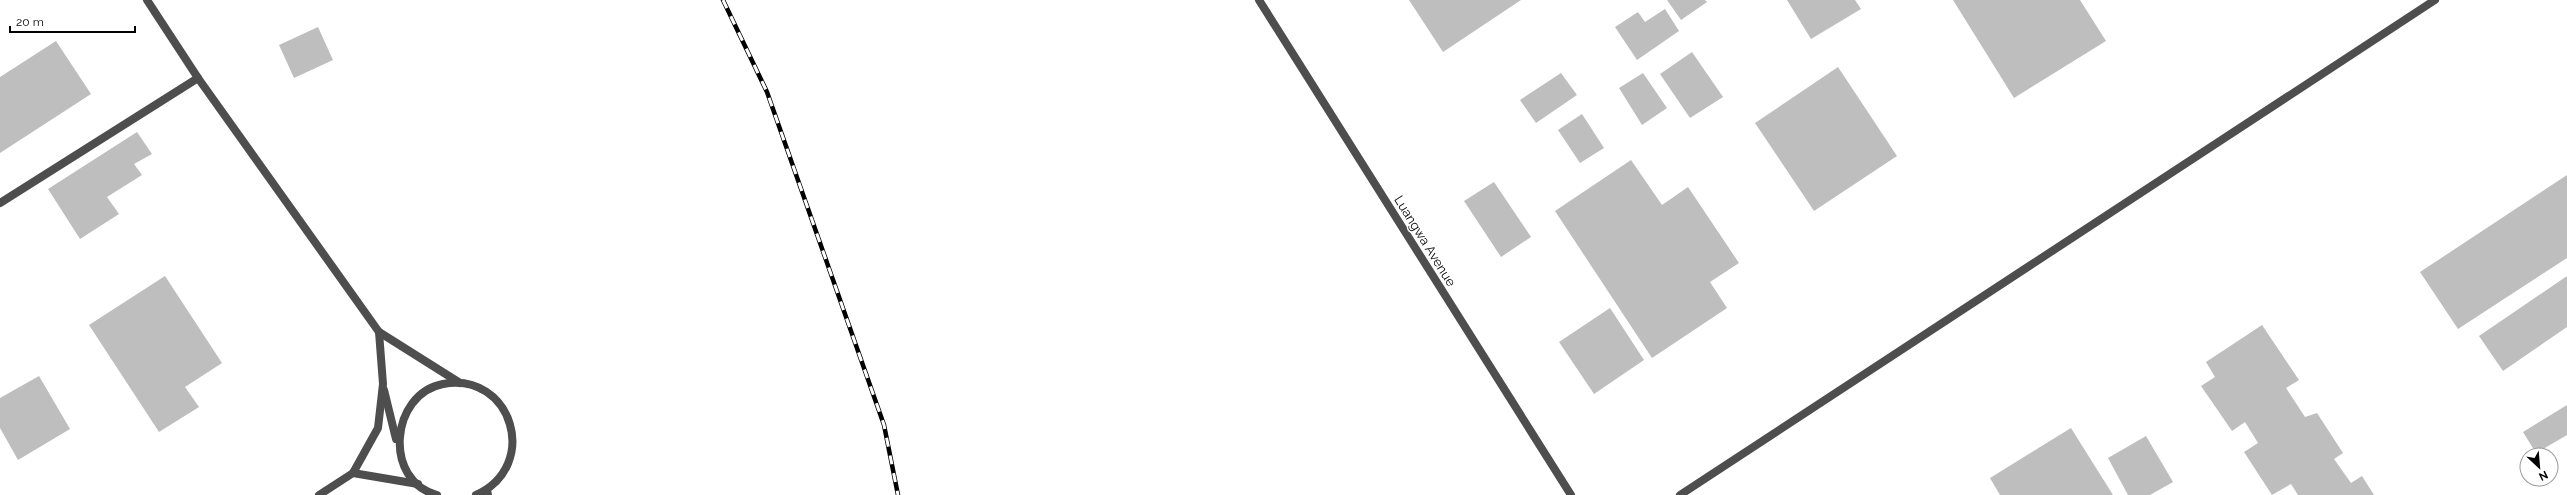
<svg xmlns="http://www.w3.org/2000/svg" width="2567" height="495" viewBox="0 0 2567 495" font-family="Raleway,sans-serif">
<style>
.building{fill:#bebebe}
.lines{fill:none;stroke-linecap:round;stroke-linejoin:round}
.service{stroke:#4e4e4e;stroke-width:8}
.minor{stroke:#4e4e4e;stroke-width:8}
.rail-casing{stroke:#000;stroke-width:4.5}
.rail{stroke:#fff;stroke-width:3;stroke-dasharray:9;stroke-linecap:butt}
.labels{text-anchor:middle;dominant-baseline:central;stroke-width:3;stroke-linejoin:round;paint-order:stroke}
.street-label{font-size:13px;fill:#000;stroke:#fff}
</style>
<rect width="100%" height="100%" fill="#fff"/>
<g class="building">
<polygon points="1409,0 1521,0 1443,52"/>
<polygon points="1667,0 1705,0 1707,2 1681,20"/>
<polygon points="1787,0 1855,0 1861,9 1811,39"/>
<polygon points="1953,0 2080,0 2106,41 2014,98"/>
<polygon points="1665,9 1679,31 1637,60 1615,27 1638,12 1645,22"/>
<polygon points="318,27 333,60 294,78 279,45"/>
<polygon points="56,41 91,94 0,153 0,77"/>
<polygon points="1692,52 1723,97 1690,118 1660,74"/>
<polygon points="1838,67 1897,156 1814,211 1755,123"/>
<polygon points="1561,73 1577,95 1536,123 1520,100"/>
<polygon points="1643,73 1667,108 1642,125 1619,88"/>
<polygon points="1582,114 1604,148 1580,163 1558,130"/>
<polygon points="137,132 152,154 134,164 142,175 107,197 119,214 80,239 48,189"/>
<polygon points="1631,160 1662,205 1688,187 1739,263 1710,282 1727,308 1652,358 1555,211"/>
<polygon points="2567,175 2567,258 2458,329 2420,272"/>
<polygon points="1494,182 1531,237 1501,257 1464,201"/>
<polygon points="165,276 222,363 185,387 199,407 159,432 89,325"/>
<polygon points="2567,276 2567,327 2503,371 2479,336"/>
<polygon points="1610,308 1644,360 1594,394 1559,342"/>
<polygon points="2262,325 2299,380 2286,388 2305,417 2317,413 2343,453 2334,459 2351,483 2362,476 2374,495 2298,495 2291,484 2272,495 2244,452 2258,443 2245,422 2232,431 2201,386 2215,377 2206,362"/>
<polygon points="39,376 70,429 18,460 0,428 0,398"/>
<polygon points="2567,405 2567,435 2536,453 2523,432"/>
<polygon points="2071,428 2113,495 2000,495 1990,478"/>
<polygon points="2146,436 2173,482 2150,495 2128,495 2108,458"/>
</g>
<g class="lines">
<polyline class="service" points="487,490 488,495"/>
<g class="minor">
<polyline points="147,0 198,78 379,332 460,383"/>
<polyline points="1259,0 1571,495"/>
<polyline points="0,203 198,78"/>
<polyline points="384,390 396,439"/>
<polyline points="353,473 418,484"/>
<polyline points="319,495 353,473 378,428 383,384 379,332"/>
<path d="M437,495c-54,-14 -47,-101 6,-111 69,-13 98,82 33,111"/>
<polyline points="1680,495 2435,0"/>
</g>
<g class="rail-casing">
<polyline id="rail" points="723,0 767,92 884,425 898,495"/>
</g>
<use href="#rail" class="rail"/>
</g>
<g class="labels">
<g class="street-label">
<text transform="translate(1425 241) rotate(58)">Luangwa Avenue</text>
</g>
</g>
<g transform="translate(2539 467) rotate(154)"><circle r="19" fill="#ffffff" stroke="#999999"/>
<path d="M0-3L7 15L0 10L-7 15Z" fill="#000000"/>
<text y="-6" font-size="11" font-weight="bold" text-anchor="middle" fill="#000000">N</text>
</g>
<path d="M10 26v6h125v-6" fill="none" stroke="#000000" stroke-width="2"/>
<text x="16" y="26" font-size="12" fill="#000000" stroke="#ffffff" stroke-width="3" paint-order="stroke">20 m</text>
</svg>
